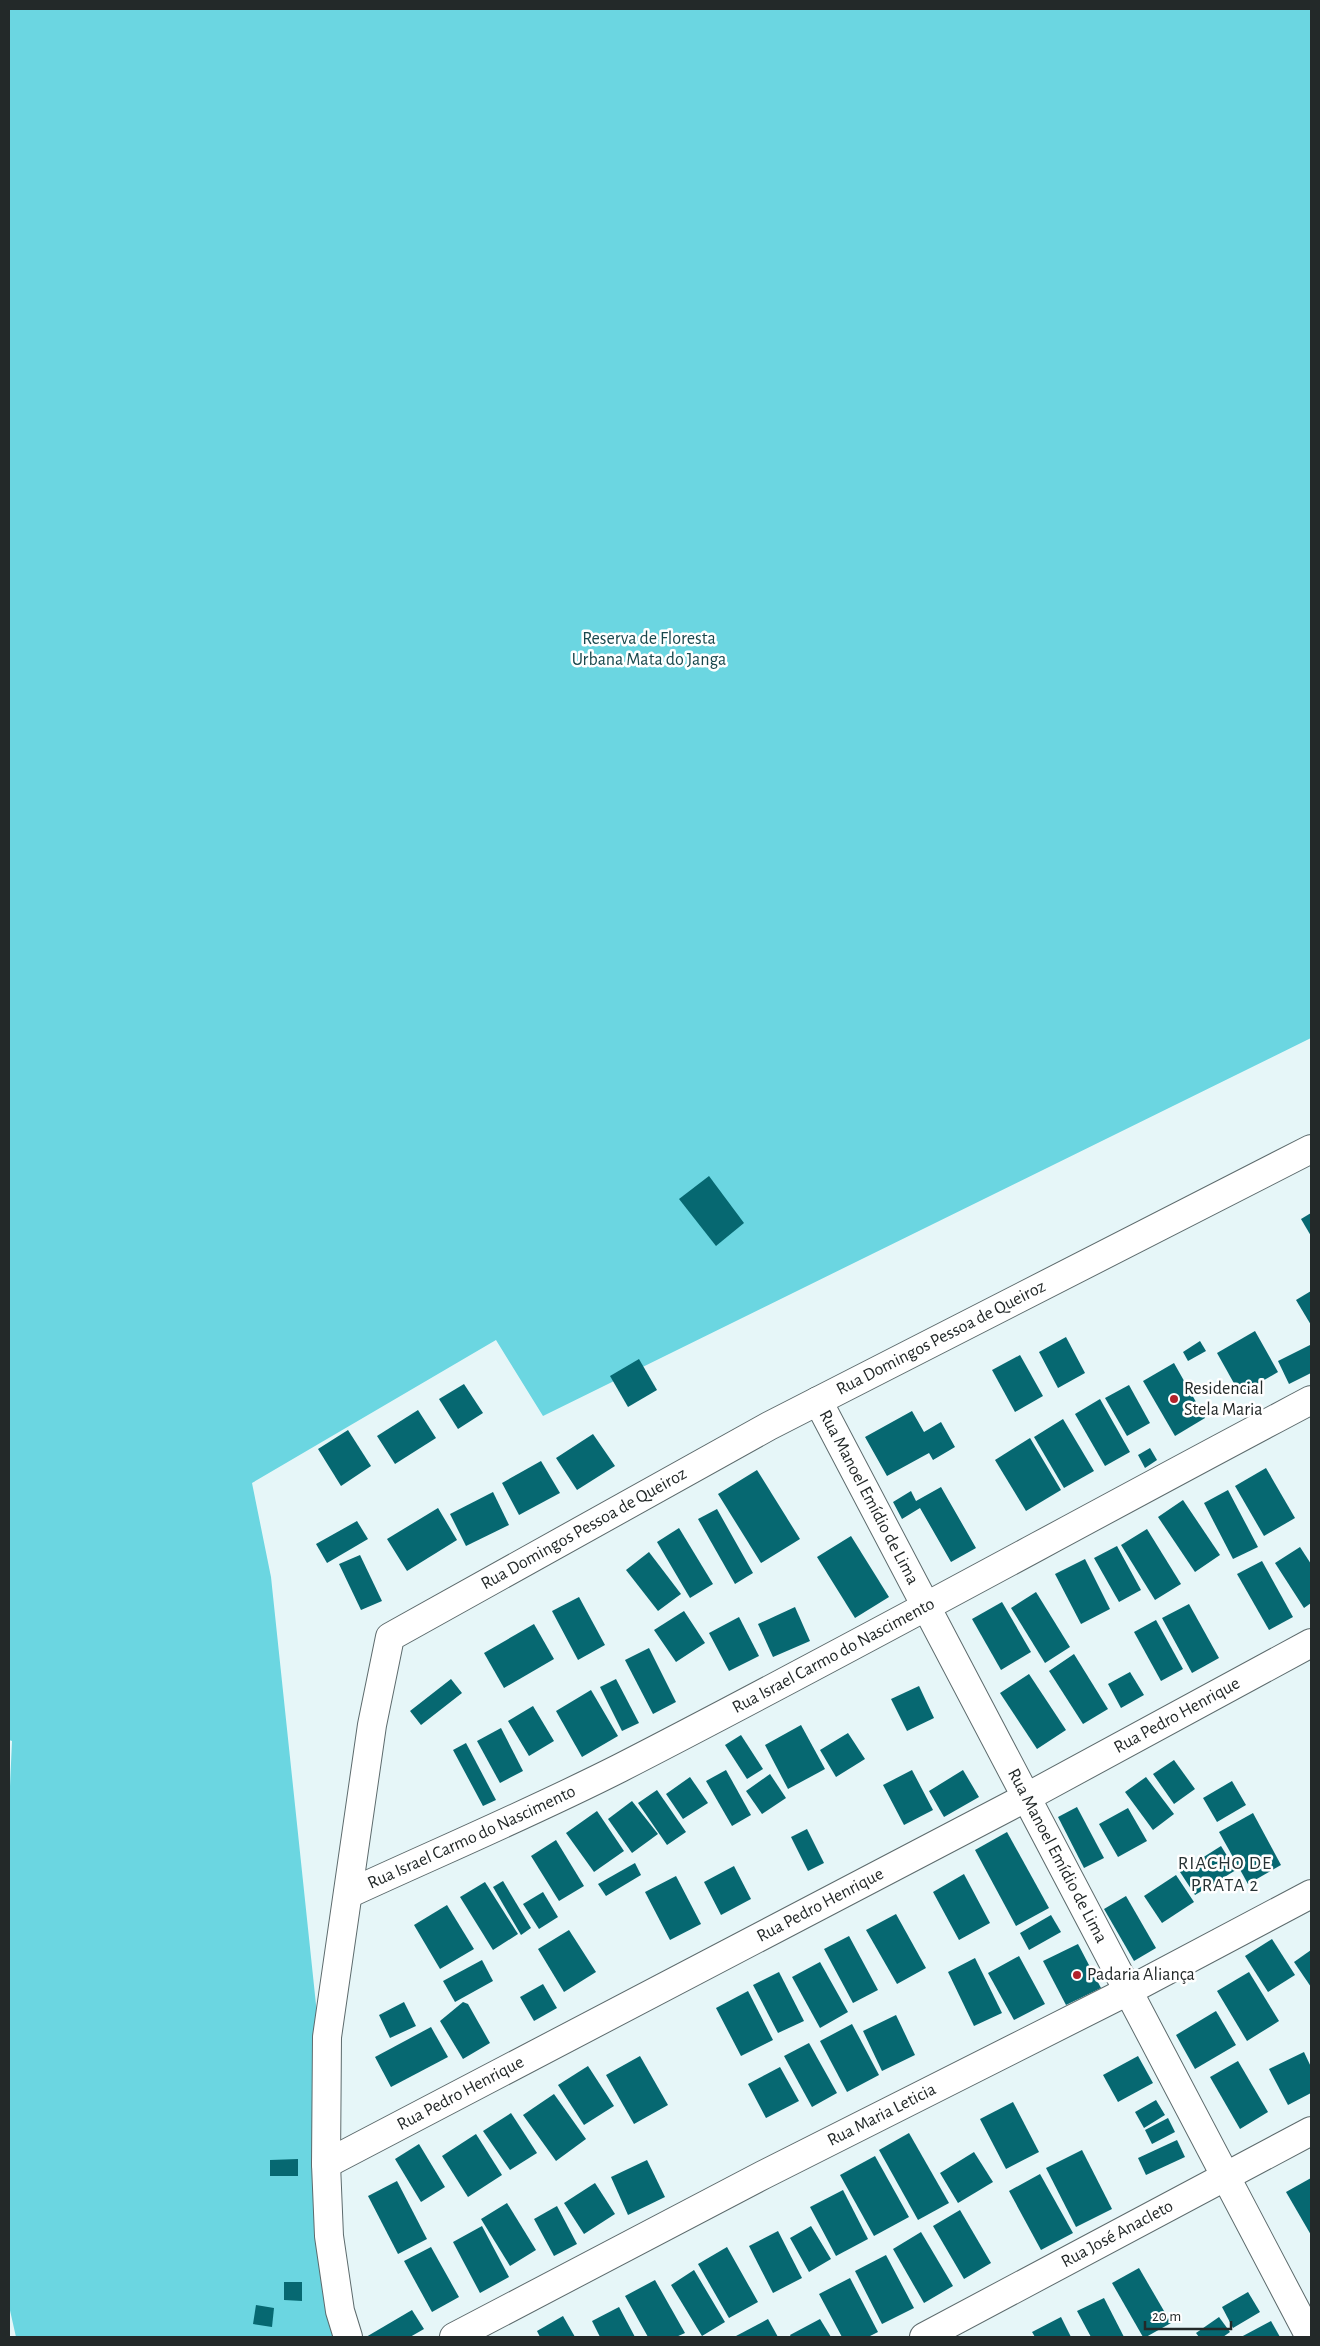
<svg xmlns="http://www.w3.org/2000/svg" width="1320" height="2346" viewBox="0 0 1320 2346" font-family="'Alegreya Sans',sans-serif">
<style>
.forest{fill:#6bd6e1}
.building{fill:#066871}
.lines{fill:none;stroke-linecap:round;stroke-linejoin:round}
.minor-casing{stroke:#5d6b6d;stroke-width:30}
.minor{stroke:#fff;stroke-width:28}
.poi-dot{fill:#b3222a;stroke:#fff;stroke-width:2}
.labels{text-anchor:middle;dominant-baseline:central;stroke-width:5;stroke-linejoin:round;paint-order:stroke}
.park-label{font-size:18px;fill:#18484d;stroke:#fff}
.street-label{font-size:18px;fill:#232929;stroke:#fff}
.poi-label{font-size:18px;fill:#232929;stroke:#fff;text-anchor:start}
.neighbourhood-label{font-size:19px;letter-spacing:1px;fill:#273335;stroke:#fff}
</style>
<rect width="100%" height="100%" fill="#e6f6f8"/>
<polygon class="forest" points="9,9 1311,9 1311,1038 543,1416 496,1340 252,1483 271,1577 351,2337 16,2337 9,2306 9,1809 12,1741 9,1740"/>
<g class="building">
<polygon points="709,1176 744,1223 716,1246 679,1199"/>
<polygon points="1311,1213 1311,1236 1301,1219"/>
<polygon points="1311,1291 1311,1325 1296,1300"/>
<polygon points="1255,1331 1278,1372 1240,1394 1217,1353"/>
<polygon points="1066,1337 1085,1373 1058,1388 1039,1352"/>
<polygon points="1200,1341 1206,1351 1188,1361 1183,1352"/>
<polygon points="1310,1345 1311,1373 1289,1384 1278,1361"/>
<polygon points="1020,1355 1043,1396 1015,1412 992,1370"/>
<polygon points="639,1359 657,1390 628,1407 610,1376"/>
<polygon points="1174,1363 1205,1418 1175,1436 1143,1381"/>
<polygon points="464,1384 483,1413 458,1429 439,1399"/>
<polygon points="1129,1385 1150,1423 1127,1436 1105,1398"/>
<polygon points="1100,1399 1130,1452 1105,1466 1075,1414"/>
<polygon points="418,1410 436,1438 395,1464 377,1436"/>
<polygon points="912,1411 924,1432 941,1422 955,1447 933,1460 929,1453 887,1476 865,1437"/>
<polygon points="1063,1419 1094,1471 1064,1488 1034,1437"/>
<polygon points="348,1430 371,1466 341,1486 318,1449"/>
<polygon points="593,1434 615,1466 577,1490 556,1458"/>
<polygon points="1030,1438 1061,1490 1026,1511 995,1460"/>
<polygon points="1150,1448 1157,1460 1145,1468 1138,1455"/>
<polygon points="541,1461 560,1493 519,1515 502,1483"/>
<polygon points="1266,1468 1295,1518 1264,1536 1235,1486"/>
<polygon points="757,1470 800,1539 761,1563 718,1494"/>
<polygon points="941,1487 976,1548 951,1562 920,1508 902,1519 893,1502 911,1491 916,1501"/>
<polygon points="1228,1490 1258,1547 1233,1559 1204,1503"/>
<polygon points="493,1492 509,1525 466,1546 450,1514"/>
<polygon points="1183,1500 1220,1555 1195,1572 1158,1517"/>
<polygon points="438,1508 457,1540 407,1571 387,1539"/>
<polygon points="717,1509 753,1573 735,1584 698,1519"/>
<polygon points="357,1521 368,1539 327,1563 316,1544"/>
<polygon points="679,1528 713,1584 690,1598 657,1542"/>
<polygon points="1147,1529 1181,1584 1155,1600 1121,1545"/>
<polygon points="851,1536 889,1597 855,1618 817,1557"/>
<polygon points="1117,1546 1141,1590 1119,1602 1094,1558"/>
<polygon points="1300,1547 1311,1564 1311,1603 1304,1608 1275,1563"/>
<polygon points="649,1552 681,1594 658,1611 626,1570"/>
<polygon points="360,1555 382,1601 361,1610 339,1564"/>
<polygon points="1085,1559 1110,1609 1081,1624 1055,1574"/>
<polygon points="1262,1561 1293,1617 1269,1630 1237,1574"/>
<polygon points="1036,1592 1070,1647 1045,1663 1011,1608"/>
<polygon points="579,1597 605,1645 578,1660 552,1611"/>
<polygon points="1002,1602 1031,1652 1001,1670 972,1619"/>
<polygon points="1189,1604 1219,1658 1192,1673 1162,1618"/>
<polygon points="795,1607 810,1641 773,1657 758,1624"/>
<polygon points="684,1611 705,1643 676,1662 654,1630"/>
<polygon points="739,1617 759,1656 729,1671 709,1633"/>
<polygon points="1156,1620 1183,1669 1161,1681 1134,1632"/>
<polygon points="534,1624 554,1659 504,1688 484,1653"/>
<polygon points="649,1648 676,1702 653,1714 625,1660"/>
<polygon points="1074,1654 1108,1709 1083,1724 1049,1671"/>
<polygon points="1130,1672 1144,1695 1121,1708 1108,1684"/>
<polygon points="1029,1674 1066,1730 1037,1749 1000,1693"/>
<polygon points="451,1679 462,1693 421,1725 410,1711"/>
<polygon points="616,1679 639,1723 622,1731 600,1687"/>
<polygon points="919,1686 934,1718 907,1731 891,1699"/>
<polygon points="591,1690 618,1736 582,1757 556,1711"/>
<polygon points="533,1706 554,1741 529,1756 508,1721"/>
<polygon points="801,1725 825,1769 788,1789 765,1745"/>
<polygon points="501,1728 523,1771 500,1783 477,1741"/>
<polygon points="848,1733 865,1759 836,1777 820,1750"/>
<polygon points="741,1735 763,1769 747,1779 725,1745"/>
<polygon points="466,1743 496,1800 483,1806 453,1750"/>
<polygon points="1174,1760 1195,1789 1174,1804 1153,1774"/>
<polygon points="726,1770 751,1815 732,1826 706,1781"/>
<polygon points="912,1770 933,1810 904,1825 883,1785"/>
<polygon points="963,1770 979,1797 944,1817 929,1791"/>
<polygon points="770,1774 786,1798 762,1814 746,1791"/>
<polygon points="690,1777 708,1803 683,1819 666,1794"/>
<polygon points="1146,1777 1174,1814 1153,1830 1125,1792"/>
<polygon points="1232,1781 1246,1805 1217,1822 1203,1798"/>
<polygon points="657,1790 686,1832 667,1845 638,1803"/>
<polygon points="632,1801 658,1834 632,1853 608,1819"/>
<polygon points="1077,1807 1104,1858 1084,1868 1058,1817"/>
<polygon points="1128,1808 1147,1841 1118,1857 1099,1824"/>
<polygon points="597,1811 624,1851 594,1872 566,1833"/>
<polygon points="1253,1813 1281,1865 1248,1884 1219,1832"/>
<polygon points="807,1829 824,1863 808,1871 791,1837"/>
<polygon points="1007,1832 1049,1908 1016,1926 975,1850"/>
<polygon points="556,1840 584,1886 559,1901 531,1856"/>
<polygon points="1221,1846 1236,1870 1195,1895 1180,1872"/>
<polygon points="635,1863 641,1875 606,1896 598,1884"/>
<polygon points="734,1866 751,1899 721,1915 704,1882"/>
<polygon points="964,1874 990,1923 959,1940 933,1892"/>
<polygon points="1176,1875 1194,1902 1162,1923 1144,1896"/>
<polygon points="676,1876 701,1924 670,1940 645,1892"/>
<polygon points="503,1881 531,1928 521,1935 493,1887"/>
<polygon points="485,1882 518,1934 493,1950 460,1897"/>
<polygon points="543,1892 558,1917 539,1929 523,1904"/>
<polygon points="1126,1896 1156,1948 1134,1961 1104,1909"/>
<polygon points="447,1905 474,1949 440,1969 414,1925"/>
<polygon points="896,1914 926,1968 897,1984 866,1930"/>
<polygon points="1051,1915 1061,1932 1029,1950 1020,1933"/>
<polygon points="569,1930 596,1972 564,1992 538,1949"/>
<polygon points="849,1936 878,1990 853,2003 824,1949"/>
<polygon points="1272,1939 1295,1975 1268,1992 1245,1956"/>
<polygon points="1078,1944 1101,1988 1066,2005 1043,1961"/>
<polygon points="1311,1950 1311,1987 1294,1962"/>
<polygon points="1019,1956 1045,2004 1014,2020 988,1973"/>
<polygon points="975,1958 1002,2013 974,2026 948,1972"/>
<polygon points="482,1960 493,1981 455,2002 443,1981"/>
<polygon points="820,1962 848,2012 820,2028 792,1977"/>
<polygon points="779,1972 804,2021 778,2033 753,1985"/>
<polygon points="1249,1972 1279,2021 1247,2041 1217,1991"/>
<polygon points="543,1984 557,2008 534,2021 520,1997"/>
<polygon points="748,1991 773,2040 741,2056 716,2008"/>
<polygon points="404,2002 416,2026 390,2038 379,2015"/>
<polygon points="463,2002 468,2004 490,2043 463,2059 440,2021"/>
<polygon points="1216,2011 1236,2045 1195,2069 1176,2035"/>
<polygon points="896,2015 915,2055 882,2071 863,2031"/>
<polygon points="852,2024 879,2075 847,2092 820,2041"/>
<polygon points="431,2027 448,2057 391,2087 375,2057"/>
<polygon points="809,2043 837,2093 812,2107 784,2056"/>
<polygon points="1304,2052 1311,2067 1311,2093 1288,2105 1269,2069"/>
<polygon points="640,2056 668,2105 634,2124 606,2075"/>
<polygon points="1138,2056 1153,2083 1118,2102 1103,2075"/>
<polygon points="1238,2061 1268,2112 1240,2129 1210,2077"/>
<polygon points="588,2066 614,2106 584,2125 558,2085"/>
<polygon points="780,2067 799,2101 766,2118 748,2084"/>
<polygon points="554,2094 586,2139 556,2161 523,2115"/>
<polygon points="1156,2100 1165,2115 1144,2128 1135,2112"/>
<polygon points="1013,2102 1039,2152 1006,2169 980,2119"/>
<polygon points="511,2113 537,2153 510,2170 483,2131"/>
<polygon points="1168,2118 1175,2132 1152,2144 1145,2130"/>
<polygon points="909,2133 949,2203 918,2220 879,2150"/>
<polygon points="476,2134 502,2175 468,2197 442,2156"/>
<polygon points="1177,2140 1185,2157 1146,2175 1138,2158"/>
<polygon points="419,2144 445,2187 421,2202 395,2159"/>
<polygon points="1082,2150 1112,2209 1076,2227 1046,2168"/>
<polygon points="974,2152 993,2182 958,2203 940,2173"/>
<polygon points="875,2156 909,2217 874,2236 840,2175"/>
<polygon points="298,2159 298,2176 270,2176 270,2160"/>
<polygon points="647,2160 665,2197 628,2215 611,2177"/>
<polygon points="1040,2174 1073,2233 1041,2250 1009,2191"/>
<polygon points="1311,2178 1311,2235 1286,2192"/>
<polygon points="397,2181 427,2239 398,2254 368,2196"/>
<polygon points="595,2183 615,2214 584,2234 564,2203"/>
<polygon points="843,2190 868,2239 836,2256 810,2207"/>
<polygon points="507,2203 536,2250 510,2266 481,2219"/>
<polygon points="557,2206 577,2244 554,2256 534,2219"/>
<polygon points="960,2210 991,2263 964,2279 933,2226"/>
<polygon points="482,2226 509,2277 480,2293 453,2242"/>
<polygon points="811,2226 831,2259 809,2272 790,2238"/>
<polygon points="778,2231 802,2278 773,2293 749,2246"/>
<polygon points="921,2232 953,2286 924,2303 893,2249"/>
<polygon points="431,2247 459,2297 432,2312 404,2261"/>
<polygon points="727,2247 758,2302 729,2318 698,2264"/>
<polygon points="886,2255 914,2308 882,2324 855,2271"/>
<polygon points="1139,2268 1171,2323 1146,2337 1143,2337 1112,2283"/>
<polygon points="694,2270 725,2322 702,2336 671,2285"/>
<polygon points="850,2278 878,2332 868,2337 842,2337 819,2294"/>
<polygon points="655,2280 685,2333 676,2337 648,2337 625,2296"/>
<polygon points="284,2282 302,2282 302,2301 284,2300"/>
<polygon points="1248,2292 1260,2312 1233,2328 1222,2307"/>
<polygon points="1104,2298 1124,2337 1091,2337 1077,2311"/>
<polygon points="256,2305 274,2308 272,2327 253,2324"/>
<polygon points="619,2307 635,2337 600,2337 592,2321"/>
<polygon points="412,2310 424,2329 410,2337 366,2337"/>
<polygon points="563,2316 575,2337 540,2337 537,2331"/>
<polygon points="1061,2317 1071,2337 1035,2337 1032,2332"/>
<polygon points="1219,2317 1230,2332 1223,2337 1199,2337 1196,2333"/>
<polygon points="768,2319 778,2337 736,2337 736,2336"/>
<polygon points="820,2319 831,2337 791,2337 790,2335"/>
<polygon points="1271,2321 1280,2337 1241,2337"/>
</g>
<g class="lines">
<g class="minor-casing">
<g id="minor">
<path id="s1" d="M818,1401l492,936"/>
<path id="s2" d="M348,1894c91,-42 183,-81 272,-126 232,-119 460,-246 691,-368"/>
<path id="s3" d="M326,2164l701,-367 284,-154"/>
<path id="s4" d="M348,2337l-8,-26 -11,-75 -3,-72 1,-127 45,-312 18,-88 379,-211 542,-277"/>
<path id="s5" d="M454,2337l309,-162 365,-184 183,-97"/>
<path id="s6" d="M924,2337l387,-206"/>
</g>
</g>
<use href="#minor" class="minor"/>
</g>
<g class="poi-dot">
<circle cx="1174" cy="1399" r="5"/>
<circle cx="1077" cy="1975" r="5"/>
</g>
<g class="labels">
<g class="park-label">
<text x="649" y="639">Reserva de Floresta<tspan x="649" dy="21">Urbana Mata do Janga</tspan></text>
</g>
<g class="street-label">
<text stroke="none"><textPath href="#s4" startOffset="1334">Rua Domingos Pessoa de Queiroz</textPath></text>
<text stroke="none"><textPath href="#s1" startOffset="109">Rua Manoel Emídio de Lima</textPath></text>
<text stroke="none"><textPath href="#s4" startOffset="929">Rua Domingos Pessoa de Queiroz</textPath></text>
<text stroke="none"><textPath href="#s2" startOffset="541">Rua Israel Carmo do Nascimento</textPath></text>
<text stroke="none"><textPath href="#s3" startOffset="962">Rua Pedro Henrique</textPath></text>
<text stroke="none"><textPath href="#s2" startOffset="136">Rua Israel Carmo do Nascimento</textPath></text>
<text stroke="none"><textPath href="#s1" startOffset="514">Rua Manoel Emídio de Lima</textPath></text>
<text stroke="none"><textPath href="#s3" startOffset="558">Rua Pedro Henrique</textPath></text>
<text stroke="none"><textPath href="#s3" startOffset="152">Rua Pedro Henrique</textPath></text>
<text stroke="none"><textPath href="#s5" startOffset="482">Rua Maria Leticia</textPath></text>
<text stroke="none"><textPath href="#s6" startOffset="219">Rua José Anacleto</textPath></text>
</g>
<g class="poi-label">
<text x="1184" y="1389">Residencial<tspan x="1184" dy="21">Stela Maria</tspan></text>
<text x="1087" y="1975">Padaria Aliança</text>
</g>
<g class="neighbourhood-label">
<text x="1225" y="1863">RIACHO DE<tspan x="1225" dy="22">PRATA 2</tspan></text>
</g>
</g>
<rect width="1320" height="2346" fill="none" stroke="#232929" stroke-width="20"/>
<path d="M1145 2321v8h86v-8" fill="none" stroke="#232929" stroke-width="2.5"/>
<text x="1152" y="2321" font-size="15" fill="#232929" stroke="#ffffff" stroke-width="4" paint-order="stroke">20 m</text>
</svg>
